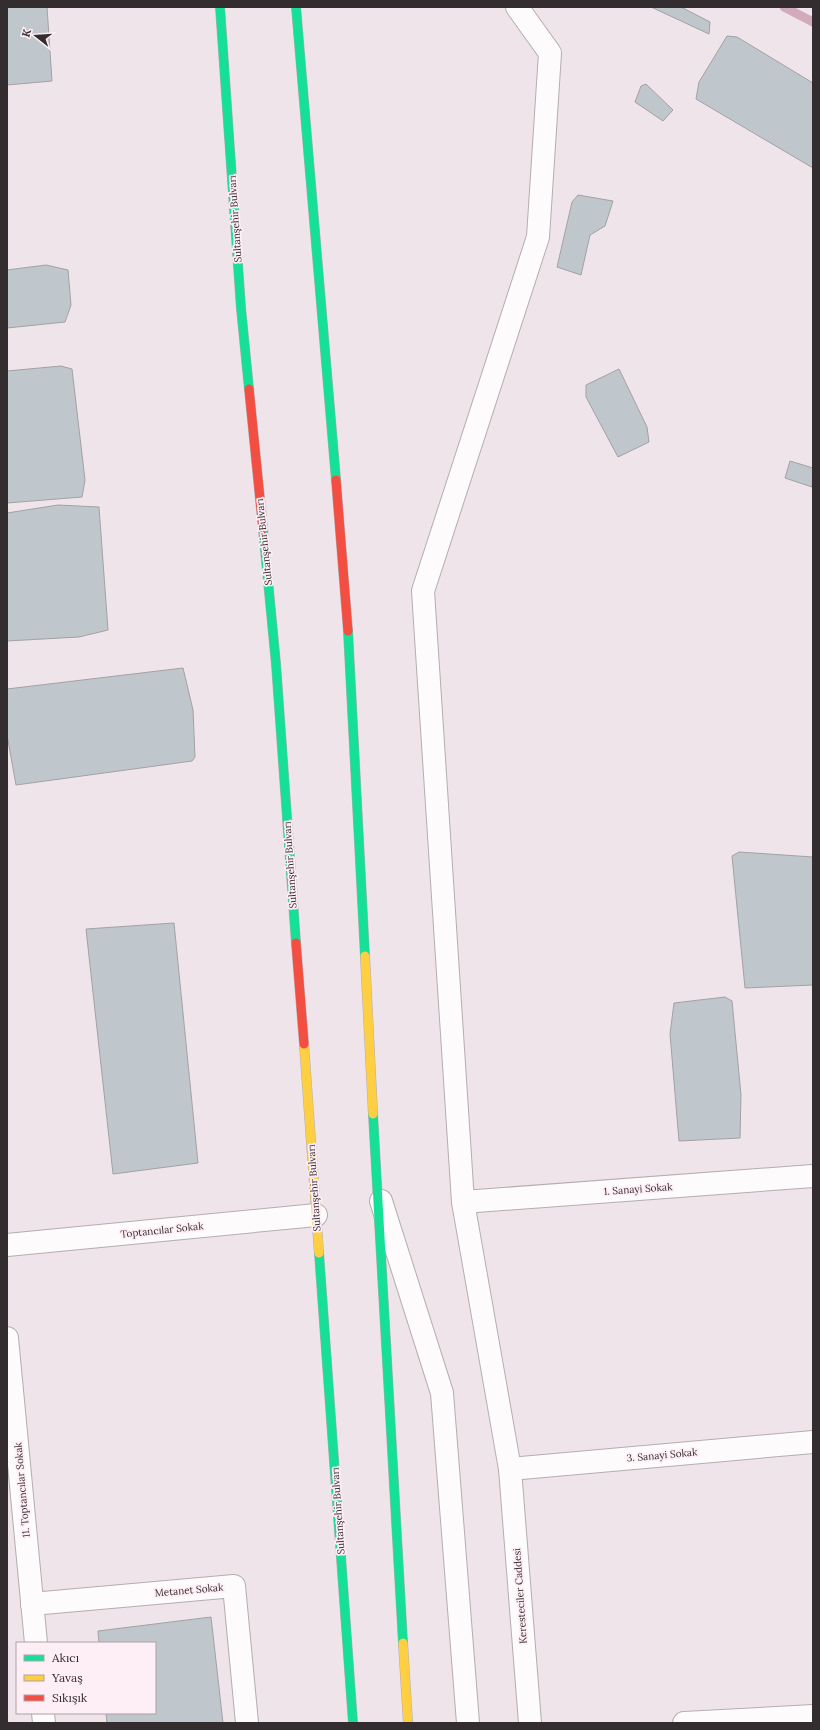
<svg xmlns="http://www.w3.org/2000/svg" width="820" height="1730" viewBox="0 0 820 1730" font-family="Lora,serif">
<style>
.lines{fill:none;stroke-linecap:round;stroke-linejoin:round}
.stream{stroke:#d2aabc;stroke-width:9}
.building{fill:#bfc7cc;stroke:#a3a1a4}
.street-casing{stroke:#b5adb0;stroke-width:24}
.fast-casing{stroke:#b5adb0;stroke-width:10}
.slow-casing{stroke:#b5adb0;stroke-width:10}
.jam-casing{stroke:#b5adb0;stroke-width:10}
.street{stroke:#fdfbfc;stroke-width:22}
.fast{stroke:#16e098;stroke-width:9}
.slow{stroke:#ffcf43;stroke-width:9}
.jam{stroke:#f24e42;stroke-width:9}
.labels{text-anchor:middle;dominant-baseline:central;stroke-width:3.5;stroke-linejoin:round;paint-order:stroke}
.street-label{font-size:10px;fill:#342d30;stroke:#feeef5}
</style>
<rect width="100%" height="100%" fill="#efe4e9"/>
<g class="lines">
<polyline class="stream" points="784,7 813,22"/>
</g>
<g class="building">
<polygon points="7,7 47,7 52,81 7,85"/>
<polygon points="651,7 681,7 710,22 709,34"/>
<polygon points="727,36 737,37 813,83 813,168 696,99 699,82"/>
<polygon points="646,84 673,110 663,121 635,102 641,86"/>
<polygon points="578,195 613,201 605,226 590,235 581,275 557,267 572,202"/>
<polygon points="46,265 68,270 71,305 65,322 7,328 7,270"/>
<polygon points="61,366 72,369 85,480 82,497 7,503 7,371"/>
<polygon points="619,369 647,427 649,442 618,457 586,397 586,385"/>
<polygon points="790,461 813,468 812,487 785,478"/>
<polygon points="58,505 99,507 108,630 79,637 7,641 7,513"/>
<polygon points="183,668 193,710 195,757 192,761 16,785 7,735 7,689"/>
<polygon points="739,852 813,857 813,985 745,988 732,856"/>
<polygon points="174,923 198,1163 113,1174 86,929"/>
<polygon points="725,997 732,1001 741,1095 740,1138 679,1141 670,1034 674,1003"/>
<polygon points="211,1617 223,1723 107,1723 106,1713 155,1713 155,1643 99,1643 98,1631"/>
</g>
<g class="lines">
<g class="street-casing">
<g id="street">
<polyline points="517,7 550,53 538,237 423,591 463,1202 510,1469 530,1723"/>
<polyline points="381,1201 442,1393 468,1723"/>
<polyline points="463,1202 813,1176"/>
<polyline points="7,1245 316,1215"/>
<polyline points="7,1338 36,1643"/>
<polyline points="510,1469 813,1442"/>
<polyline points="32,1604 234,1586 247,1723"/>
<polyline points="43,1713 44,1723"/>
<polyline points="684,1723 813,1716"/>
</g>
</g>
<g class="fast-casing">
<g id="fast">
<polyline points="220,7 241,308 249,389"/>
<polyline points="296,7 336,480"/>
<polyline points="263,529 276,664 296,943"/>
<polyline points="348,631 365,956"/>
<polyline points="373,1114 403,1643"/>
<polyline points="319,1253 353,1723"/>
</g>
</g>
<g class="slow-casing">
<g id="slow">
<polyline points="365,956 373,1114"/>
<polyline points="304,1044 319,1253"/>
<polyline points="403,1643 408,1723"/>
</g>
</g>
<g class="jam-casing">
<g id="jam">
<polyline points="249,389 263,529"/>
<polyline points="336,480 348,631"/>
<polyline points="296,943 304,1044"/>
</g>
</g>
<use href="#street" class="street"/>
<use href="#fast" class="fast"/>
<use href="#slow" class="slow"/>
<use href="#jam" class="jam"/>
</g>
<g class="labels">
<g class="street-label">
<text transform="translate(235 219) rotate(-94)">Sultanşehir Bulvarı</text>
<text transform="translate(264 542) rotate(-96)">Sultanşehir Bulvarı</text>
<text transform="translate(290 865) rotate(-94)">Sultanşehir Bulvarı</text>
<text transform="translate(314 1188) rotate(-94)">Sultanşehir Bulvarı</text>
<text transform="translate(638 1189) rotate(-4)">1. Sanayi Sokak</text>
<text transform="translate(162 1230) rotate(-6)">Toptancılar Sokak</text>
<text transform="translate(662 1455) rotate(-5)">3. Sanayi Sokak</text>
<text transform="translate(22 1490) rotate(-95)">11. Toptancılar Sokak</text>
<text transform="translate(338 1511) rotate(-94)">Sultanşehir Bulvarı</text>
<text transform="translate(189 1590) rotate(-5)">Metanet Sokak</text>
<text transform="translate(520 1596) rotate(-94)">Keresteciler Caddesi</text>
</g>
</g>
<rect width="820" height="1730" fill="none" stroke="#342d30" stroke-width="16"/>
<rect x="16" y="1642" width="140" height="72" fill="#feeef5" stroke="#ada1a6"/>
<rect x="24" y="1655" width="20" height="6" fill="#16e098" stroke="#ada1a6"/>
<text x="52" y="1662" font-size="12" fill="#342d30">Akıcı</text>
<rect x="24" y="1675" width="20" height="6" fill="#ffcf43" stroke="#ada1a6"/>
<text x="52" y="1682" font-size="12" fill="#342d30">Yavaş</text>
<rect x="24" y="1695" width="20" height="6" fill="#f24e42" stroke="#ada1a6"/>
<text x="52" y="1702" font-size="12" fill="#342d30">Sıkışık</text>
<g transform="translate(36 36) rotate(287)" stroke="#feeef5" stroke-width="3" paint-order="stroke">
<path d="M0-3L7 15L0 10L-7 15Z" fill="#342d30"/>
<text y="-6" font-size="11" font-weight="bold" text-anchor="middle" fill="#342d30">K</text>
</g>
</svg>
